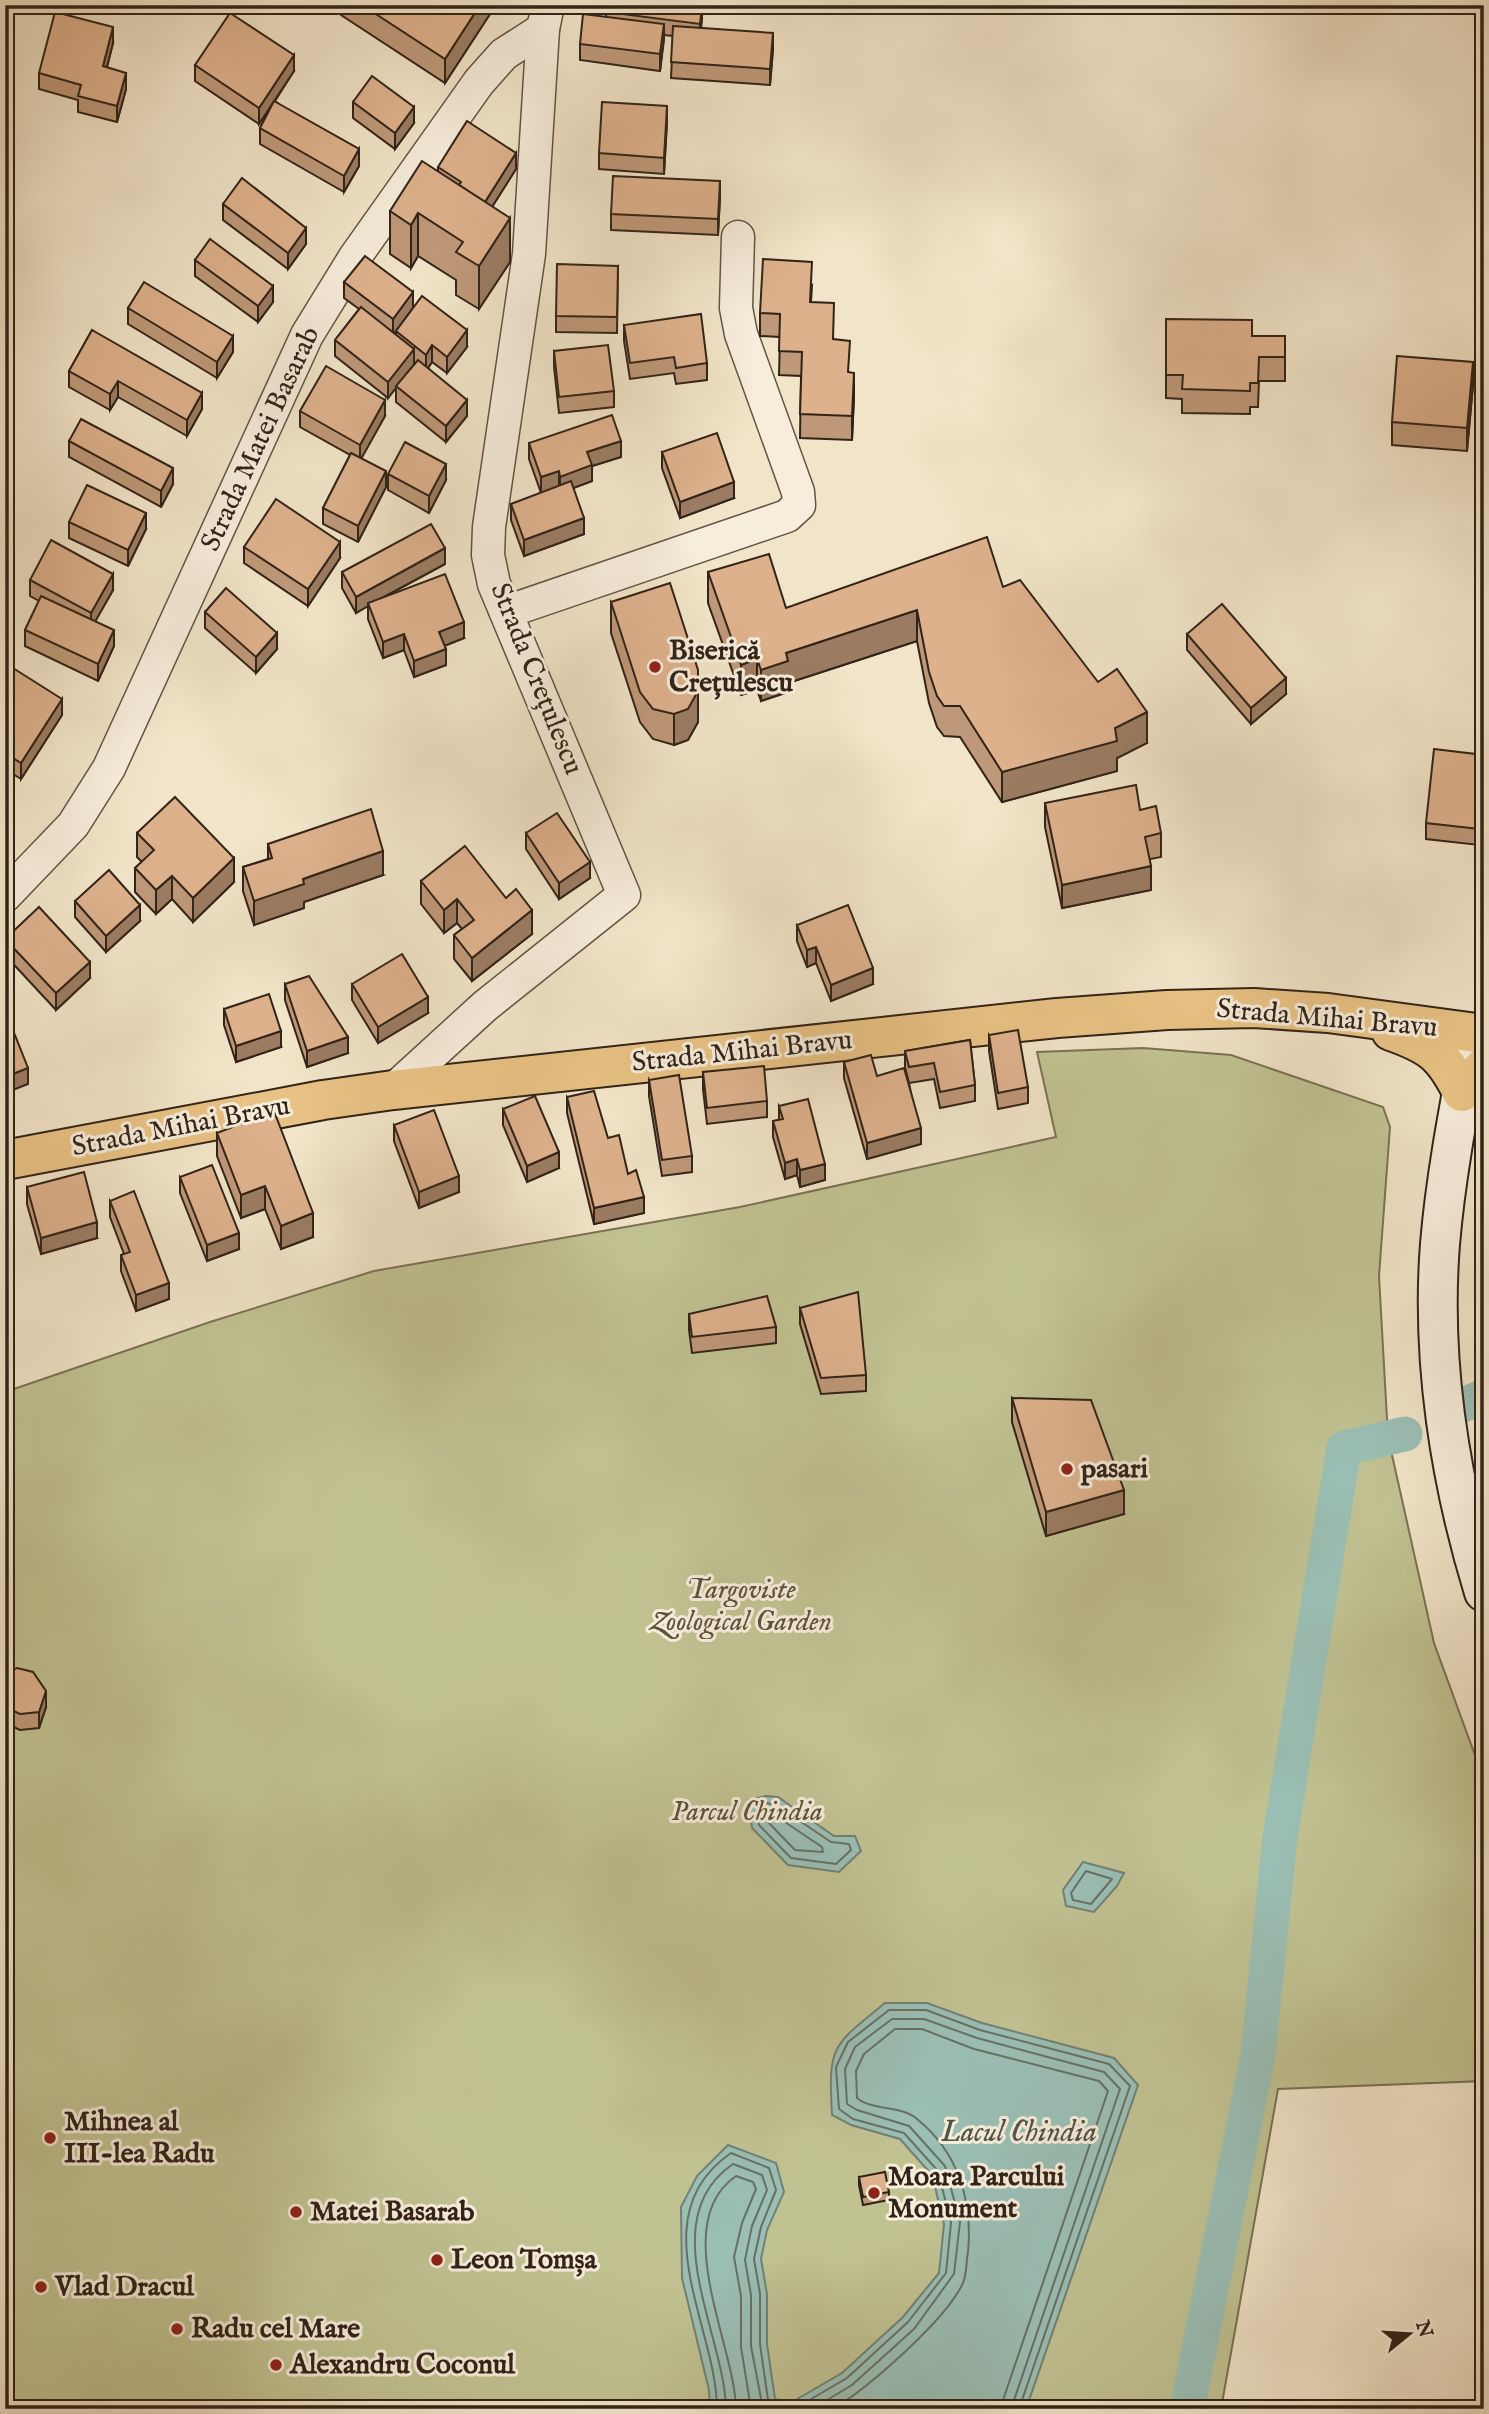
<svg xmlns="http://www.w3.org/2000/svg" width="1489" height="2414" viewBox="0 0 1489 2414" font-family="'IM FELL English',serif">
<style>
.green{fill:#c1c292;stroke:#7a7255;stroke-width:2}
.water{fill:#9bbfb5;stroke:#718176;stroke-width:2}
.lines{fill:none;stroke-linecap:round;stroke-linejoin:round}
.shore{stroke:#667166;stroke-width:2}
.canal{stroke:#9bbfb5;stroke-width:35}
.street-casing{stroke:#625344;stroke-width:35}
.secondary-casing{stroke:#322318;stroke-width:42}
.primary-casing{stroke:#322318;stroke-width:42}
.street{stroke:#f6eddb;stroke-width:32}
.secondary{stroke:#f6eddb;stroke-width:38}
.primary{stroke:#e8c284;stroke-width:38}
.wall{fill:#be9878;stroke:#322318;stroke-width:2}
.shaded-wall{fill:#9b7c62;stroke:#322318;stroke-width:2}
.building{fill:#ddb18c;stroke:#322318;stroke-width:2}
.poi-dot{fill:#8f2418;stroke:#f6eddb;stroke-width:2.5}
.labels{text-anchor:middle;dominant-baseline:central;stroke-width:6;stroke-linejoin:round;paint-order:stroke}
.street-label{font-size:28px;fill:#322318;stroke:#f6eddb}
.poi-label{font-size:28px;font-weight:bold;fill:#322318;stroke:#f6eddb;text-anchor:start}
.park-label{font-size:28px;font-style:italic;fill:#5d533d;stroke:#f6eddb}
.water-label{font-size:30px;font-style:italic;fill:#525247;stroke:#f6eddb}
</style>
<rect width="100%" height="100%" fill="#f1e4c8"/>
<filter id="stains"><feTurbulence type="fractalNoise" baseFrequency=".00286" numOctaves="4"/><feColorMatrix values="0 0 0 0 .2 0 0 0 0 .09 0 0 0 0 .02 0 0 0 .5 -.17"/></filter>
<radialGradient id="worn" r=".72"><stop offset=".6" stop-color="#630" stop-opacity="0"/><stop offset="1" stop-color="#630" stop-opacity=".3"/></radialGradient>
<polygon class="green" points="1143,1048 1231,1055 1383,1107 1390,1127 1379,1276 1388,1437 1434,1643 1484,1780 1484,2081 1278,2089 1221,2409 5,2409 5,1392 210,1322 374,1271 740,1207 1056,1137 1037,1052"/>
<g class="water">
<polygon points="766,1796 778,1797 834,1836 855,1836 861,1851 839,1872 788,1865 752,1828 748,1800"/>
<polygon points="1083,1862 1124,1873 1117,1886 1094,1912 1066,1906 1063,1890"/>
<path d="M885,2003h42l55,20 132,35 24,27 -112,324h-316l-1,-19 -27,-112 -1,-71 16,-31 31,-31 48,18 8,29 -17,38 -6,29 6,35v50l8,55 17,3 50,-29 61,-56 36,-44 5,-49 -12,-49 -32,-36 -49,-14 -19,-10c-4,-70 0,-69 53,-112z"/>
</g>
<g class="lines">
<g class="shore">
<polygon points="767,1803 776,1805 831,1842 849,1844 851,1850 836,1864 791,1858 759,1825 756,1807"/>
<polygon points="770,1812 822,1847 823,1852 795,1850 767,1821 766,1815"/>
<polygon points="1086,1871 1112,1879 1091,1904 1073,1900 1071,1893"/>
<path d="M717,2409c0,-82 -78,-193 14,-256l38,15 7,22 -15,37 -7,32 6,35v50l8,56 5,5 17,4"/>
<path d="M726,2409c-1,-74 -74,-190 7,-245l29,11 5,15 -15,36 -7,34 6,35v51l12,63"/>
<path d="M736,2409c-1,-64 -68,-186 0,-233l17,6 3,7 -14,34 -8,34 7,39v51l10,62"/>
<polyline points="794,2409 847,2378 908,2322 946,2273 951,2223 938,2171 904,2133 853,2119 839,2109 836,2067 848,2042 889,2010 926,2010 980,2030 1109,2064 1130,2086 1019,2409"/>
<polyline points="812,2409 852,2385 914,2329 954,2274 960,2222 945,2166 909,2126 857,2110 847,2104 845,2069 855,2047 892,2019 924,2019 977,2038 1104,2072 1120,2089 1011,2409"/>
<path d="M833,2409c35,-21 113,-89 130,-126 4,-9 3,-21 5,-31 5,-51 -10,-100 -51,-133 -16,-14 -44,-8 -60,-21l-1,-27 8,-17 31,-25h27l52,20 125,32 9,10 -108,318"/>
</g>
<g class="canal">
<polyline points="1463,1405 1484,1396"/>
<polyline points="1187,2409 1258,2055 1280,1837 1344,1448 1405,1434"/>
</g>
<g class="street-casing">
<g id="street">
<polyline points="506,612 787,516 799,505 798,492 741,334 736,308 738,237"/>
<polyline points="5,896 73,825 109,768 307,335 355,257 479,82 504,54 543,29"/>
<polyline points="393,1090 485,1006 624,895 494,584 488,555 489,527 529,254 543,29 548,5"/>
</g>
</g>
<g class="secondary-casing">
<path id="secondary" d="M1473,1033c-13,70 -27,140 -33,211 -9,116 10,237 44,348"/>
</g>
<g class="primary-casing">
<g id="primary">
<path d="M1391,1031c40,14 52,23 71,61l22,-25"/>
<polyline points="5,1160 323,1100 393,1090 1057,1018 1167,1010 1254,1008 1328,1013 1484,1034"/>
</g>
</g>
<use href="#street" class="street"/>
<use href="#secondary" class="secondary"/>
<use href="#primary" class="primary"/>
</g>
<g class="wall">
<polygon points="341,5 490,5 490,14 445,83 341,15"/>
<polygon points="607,5 703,5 701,28 773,49 770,85 671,78 673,36 664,35 660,71 580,60 580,44 606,16"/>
<polygon points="113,43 107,67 126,89 117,122 78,112 78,100 39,89 39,73"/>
<polygon points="195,65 294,71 275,101 359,166 344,192 260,144 260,128 273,103 259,124 195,81"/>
<polygon points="353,102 414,123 395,149 353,118"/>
<polygon points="667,122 664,174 599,169 599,153"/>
<polygon points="438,167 516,169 492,207 510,262 479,309 456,295 456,280 418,256 411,268 390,254 390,211 438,171"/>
<polygon points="720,197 718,235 611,230 611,214"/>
<polygon points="223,204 306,244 288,269 223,220"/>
<polygon points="195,260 273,302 258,322 195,276"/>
<polygon points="618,266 617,333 556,332 556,316"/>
<polygon points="344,282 413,308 394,334 396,335 396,331 467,347 447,373 432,362 428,368 467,416 446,442 396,402 396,387 388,398 335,356 335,340 359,309 344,298"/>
<polygon points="812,285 811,302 834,340 849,373 854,396 852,440 800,438 801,376 779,375 780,337 760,336 760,313"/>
<polygon points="128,308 233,352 217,378 128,324"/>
<polygon points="1166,319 1252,336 1285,336 1285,381 1259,381 1258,407 1250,407 1250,414 1182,413 1182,399 1166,398"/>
<polygon points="624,325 707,363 707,380 676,384 674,373 630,379 624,341"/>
<polygon points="92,330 202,409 187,436 118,397 110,410 69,387 69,371"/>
<polygon points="554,351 614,391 614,407 559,413 554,367"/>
<polygon points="1473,385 1467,451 1392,445 1392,422"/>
<polygon points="300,411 385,416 361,458 386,487 358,542 323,524 323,508 350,455 300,427"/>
<polygon points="69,441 173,484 161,507 69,457"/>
<polygon points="529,443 621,457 592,466 592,481 573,488 584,534 524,556 511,520 511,504 541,493 529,459"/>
<polygon points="662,452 734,498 680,518 662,468"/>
<polygon points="388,474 446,480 429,513 388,490"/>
<polygon points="69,522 146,529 128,566 69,538"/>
<polygon points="244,547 340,558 308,606 244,563"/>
<polygon points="445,564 386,596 464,638 444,646 446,665 414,677 404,650 383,658 368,619 368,606 356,613 342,588 342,572"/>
<polygon points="708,572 786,608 1003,587 1098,682 1147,743 1117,758 1117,771 1002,802 960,737 944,736 937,727 929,703 917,641 788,683 788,692 761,701 757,690 741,695 708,603"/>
<polygon points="30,580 113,590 95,621 114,646 98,681 25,646 25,630 39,601 30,596"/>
<polygon points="611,602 698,722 688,740 674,745 653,739 640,722 611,633"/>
<polygon points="205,612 277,649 256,673 205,628"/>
<polygon points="1187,634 1286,694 1251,724 1187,650"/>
<polygon points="5,663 62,715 21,779 5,769"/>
<polygon points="1484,755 1484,802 1479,845 1426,839 1426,823"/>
<polygon points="1045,803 1140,810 1161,833 1161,857 1150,859 1151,890 1062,908 1045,827"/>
<polygon points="137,833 234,882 193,922 172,899 156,914 135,892 135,868 142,862 137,857"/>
<polygon points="526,833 590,878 559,899 526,849"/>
<polygon points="268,844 383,875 304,902 304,908 254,925 243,891 243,867 268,859"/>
<polygon points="421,881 532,934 472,981 454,959 454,935 462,929 457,923 444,933 421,904"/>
<polygon points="75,901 140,921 106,952 75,917"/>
<polygon points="797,925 873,984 831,1001 816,963 807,967 797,941"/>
<polygon points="5,939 90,978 56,1010 5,955"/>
<polygon points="285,984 348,1053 307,1067 285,1000"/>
<polygon points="352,984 428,1013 378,1043 352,1000"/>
<polygon points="224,1009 281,1047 236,1062 224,1025"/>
<polygon points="989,1035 1028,1087 1028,1103 998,1109 989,1051"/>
<polygon points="970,1040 975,1085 975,1101 940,1108 934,1079 909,1083 921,1144 867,1159 844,1078 844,1062 877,1076 909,1083 905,1067 905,1051"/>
<polygon points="703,1072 767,1101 767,1117 707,1124 703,1089"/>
<polygon points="649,1080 692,1156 692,1172 662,1176 649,1096"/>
<polygon points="567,1097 628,1174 644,1213 594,1224 567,1113"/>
<polygon points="779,1106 825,1180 800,1187 797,1175 785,1179 773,1137 773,1121 779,1120"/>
<polygon points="503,1109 559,1168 527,1182 503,1125"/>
<polygon points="394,1125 459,1192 419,1208 394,1141"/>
<polygon points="217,1133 313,1237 281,1249 265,1209 241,1218 217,1156"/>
<polygon points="180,1177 239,1249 207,1261 180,1193"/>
<polygon points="27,1187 97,1238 41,1254 27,1204"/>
<polygon points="110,1201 169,1299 136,1311 121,1271 121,1255 124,1254 110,1217"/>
<polygon points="800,1308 866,1375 866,1391 821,1394 800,1324"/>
<polygon points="689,1314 776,1327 776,1343 692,1353 689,1330"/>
<polygon points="1012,1398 1124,1514 1046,1536 1012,1422"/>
<polygon points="5,1673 46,1707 39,1728 20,1730 5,1723"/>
<polygon points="859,2177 889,2192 889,2200 863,2205 859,2185"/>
</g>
<g class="shaded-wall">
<polygon points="480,5 490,5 490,14 445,83 445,59"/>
<polygon points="702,5 703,5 700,40 700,24"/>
<polygon points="664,24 664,40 660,71 660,54"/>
<polygon points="113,27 113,43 103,82 103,66"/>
<polygon points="773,33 773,49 770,85 770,69"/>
<polygon points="294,55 294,71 259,124 259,108"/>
<polygon points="126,73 126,89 117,122 117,106"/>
<polygon points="667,106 667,122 664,174 664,158"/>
<polygon points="414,107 414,123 395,149 395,133"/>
<polygon points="359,149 359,166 344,192 344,176"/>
<polygon points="516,153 516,169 480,226 480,210"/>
<polygon points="720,181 720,197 718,235 718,219"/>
<polygon points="418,213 418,256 411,268 411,225"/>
<polygon points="510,218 510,262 479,309 479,266"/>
<polygon points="306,228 306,244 288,269 288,253"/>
<polygon points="273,286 273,302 258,322 258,306"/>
<polygon points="413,292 413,308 393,335 393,319"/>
<polygon points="467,330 467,347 447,373 447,357"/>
<polygon points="233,336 233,352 217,378 217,362"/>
<polygon points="432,345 432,362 426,371 426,355"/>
<polygon points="414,349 414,365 388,398 388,382"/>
<polygon points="1473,362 1473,385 1467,451 1467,428"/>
<polygon points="854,373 854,396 852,440 852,416"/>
<polygon points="118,381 118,397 110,410 110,394"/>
<polygon points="202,393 202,409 187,436 187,420"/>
<polygon points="385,400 385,416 360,461 360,445"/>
<polygon points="467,400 467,416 446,442 446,426"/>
<polygon points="621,441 621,457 592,466 592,481 560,493 560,477 587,452"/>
<polygon points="446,464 446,480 429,513 429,496"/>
<polygon points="173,468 173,484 161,507 161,491"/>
<polygon points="386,471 386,487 358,542 358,526"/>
<polygon points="559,471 559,487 541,493 541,477"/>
<polygon points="734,482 734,498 680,518 680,502"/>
<polygon points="146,513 146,529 128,566 128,550"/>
<polygon points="584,518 584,534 524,556 524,540"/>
<polygon points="340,542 340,558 308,606 308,589"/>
<polygon points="445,548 445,564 369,605 368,603 368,606 356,613 356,597"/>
<polygon points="113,574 113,590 91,629 91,613"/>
<polygon points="917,610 917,641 788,683 788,692 761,701 761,670 786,653"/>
<polygon points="464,622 464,638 439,648 439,632"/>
<polygon points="114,630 114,646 98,681 98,664"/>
<polygon points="277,633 277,649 256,673 256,657"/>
<polygon points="404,634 404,650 383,658 383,642"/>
<polygon points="446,649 446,665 414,677 414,661"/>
<polygon points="757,659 757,690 741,695 741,665"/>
<polygon points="698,670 698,722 688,740 674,745 674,714"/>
<polygon points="1286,678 1286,694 1251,724 1251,708"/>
<polygon points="62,699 62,715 21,779 21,763"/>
<polygon points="1147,712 1147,743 1117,758 1117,771 1002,802 1002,772 1115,728"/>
<polygon points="1484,786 1484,802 1479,845 1479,829"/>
<polygon points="383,851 383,875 304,902 304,908 254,925 254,901 303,879"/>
<polygon points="234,858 234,882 193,922 193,898"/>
<polygon points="590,862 590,878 559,899 559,883"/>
<polygon points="1151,866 1151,890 1062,908 1062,885"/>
<polygon points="172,876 172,899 156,914 156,890"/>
<polygon points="457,899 457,923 444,933 444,910"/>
<polygon points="140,905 140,921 106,952 106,936"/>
<polygon points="532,910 532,934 472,981 472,958"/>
<polygon points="816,947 816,963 807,967 807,950"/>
<polygon points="90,962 90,978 56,1010 56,993"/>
<polygon points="873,968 873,984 831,1001 831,985"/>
<polygon points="428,997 428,1013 378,1043 378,1027"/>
<polygon points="281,1031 281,1047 236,1062 236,1046"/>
<polygon points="348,1037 348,1053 307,1067 307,1051"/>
<polygon points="28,1068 28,1084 5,1093 5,1077"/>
<polygon points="921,1128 921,1144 867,1159 867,1143"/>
<polygon points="559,1152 559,1168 527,1182 527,1166"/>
<polygon points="797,1159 797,1175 785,1179 785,1163"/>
<polygon points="825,1164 825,1180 800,1187 800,1170"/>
<polygon points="459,1176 459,1192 419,1208 419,1192"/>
<polygon points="265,1186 265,1209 241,1218 241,1195"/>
<polygon points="644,1197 644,1213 594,1224 594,1208"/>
<polygon points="313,1213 313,1237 281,1249 281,1226"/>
<polygon points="97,1222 97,1238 41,1254 41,1238"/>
<polygon points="239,1233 239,1249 207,1261 207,1245"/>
<polygon points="11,1280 11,1296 5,1297 5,1281"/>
<polygon points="169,1283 169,1299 136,1311 136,1295"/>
<polygon points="1124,1490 1124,1514 1046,1536 1046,1512"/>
<polygon points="46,1691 46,1707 39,1728 39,1712"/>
</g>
<g class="building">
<polygon points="362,5 480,5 445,59"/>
<polygon points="607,5 702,5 700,24 606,12"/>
<polygon points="55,12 113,27 103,66 126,73 117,106 78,96 81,85 39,73"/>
<polygon points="230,13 294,55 259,108 195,65"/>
<polygon points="583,14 664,24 660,54 580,44"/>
<polygon points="673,26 773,33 770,69 671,62"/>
<polygon points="372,76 414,107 395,133 353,102"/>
<polygon points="274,101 359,149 344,176 260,128"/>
<polygon points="602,102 667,106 664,158 599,153"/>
<polygon points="467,121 516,153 485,202 459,185 461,182 438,167"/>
<polygon points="422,161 510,218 479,266 456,252 463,242 418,213 411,225 390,211"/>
<polygon points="613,176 720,181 718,219 611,214"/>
<polygon points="242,178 306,228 288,253 223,204"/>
<polygon points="210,239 273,286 258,306 195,260"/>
<polygon points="365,256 413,292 393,319 344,282"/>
<polygon points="763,259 812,262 810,302 834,303 833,339 850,341 848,372 854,373 852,416 800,414 802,352 779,351 780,314 760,313"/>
<polygon points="557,264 618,266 617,317 556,316"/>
<polygon points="144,282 233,336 217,362 128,308"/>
<polygon points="422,296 467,330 447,357 432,345 426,355 396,331"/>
<polygon points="361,307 414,349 388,382 335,340"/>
<polygon points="701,314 707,363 676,368 674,357 630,363 624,325"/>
<polygon points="1166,319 1252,320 1252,336 1285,336 1285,357 1259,357 1258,383 1250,383 1250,391 1182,389 1183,375 1166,375"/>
<polygon points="92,330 202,393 187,420 118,381 110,394 69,371"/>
<polygon points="608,345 614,391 559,397 554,351"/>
<polygon points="1397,356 1473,362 1467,428 1392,422"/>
<polygon points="418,360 467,400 446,426 396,386"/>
<polygon points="326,366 385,400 360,445 300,411"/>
<polygon points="612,415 621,441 587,452 592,465 560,477 559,471 541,477 529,443"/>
<polygon points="81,419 173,468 161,491 69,441"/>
<polygon points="717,433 734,482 680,502 662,452"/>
<polygon points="405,442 446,464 429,496 388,474"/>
<polygon points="351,453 386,471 358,526 323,508"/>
<polygon points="571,481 584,518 524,540 511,504"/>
<polygon points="87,485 146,513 128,550 69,522"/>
<polygon points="276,499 340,542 308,589 244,547"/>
<polygon points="431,524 445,548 356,597 342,572"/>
<polygon points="987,537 1003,587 1020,580 1098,682 1117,669 1147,712 1115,728 1117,741 1002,772 960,706 944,706 937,696 929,672 917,610 786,653 788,661 761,670 757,659 741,665 708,572 769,554 786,608"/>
<polygon points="51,540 113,574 91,613 30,580"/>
<polygon points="445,574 464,622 439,632 446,649 414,661 404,634 383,642 368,603"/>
<polygon points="670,583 698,670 698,691 688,709 674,714 653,709 640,692 611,602"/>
<polygon points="226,588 277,633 256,657 205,612"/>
<polygon points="41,596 114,630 98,664 25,630"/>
<polygon points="1222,604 1286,678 1251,708 1187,634"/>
<polygon points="5,663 62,699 21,763 5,753"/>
<polygon points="1434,749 1484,755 1484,786 1479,829 1426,823"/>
<polygon points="1136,785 1140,810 1156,806 1161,833 1145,837 1151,866 1062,885 1045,803"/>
<polygon points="175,797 234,858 193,898 172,876 156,890 135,868 154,850 137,833"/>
<polygon points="371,809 383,851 303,879 304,884 254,901 243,867 272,858 268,844"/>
<polygon points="557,813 590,862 559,883 526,833"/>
<polygon points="465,846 506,898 516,889 532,910 472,958 454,935 474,920 457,899 444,910 421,881"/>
<polygon points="109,870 140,905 106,936 75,901"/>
<polygon points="848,905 873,968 831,985 816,947 807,950 797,925"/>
<polygon points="39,907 90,962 56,993 5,939"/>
<polygon points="402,954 428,997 378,1027 352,984"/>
<polygon points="309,976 348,1037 307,1051 285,984"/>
<polygon points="269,994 281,1031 236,1046 224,1009"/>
<polygon points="5,1010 28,1068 5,1077"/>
<polygon points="1018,1030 1028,1087 998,1093 989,1035"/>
<polygon points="970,1040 975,1085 940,1092 934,1063 909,1067 905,1051"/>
<polygon points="871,1055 877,1076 904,1068 921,1128 867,1143 844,1062"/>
<polygon points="764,1066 767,1101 707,1108 703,1072"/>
<polygon points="679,1075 692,1156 662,1160 649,1080"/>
<polygon points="594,1091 608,1138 619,1135 628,1174 636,1170 644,1197 594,1208 567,1097"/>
<polygon points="535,1096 559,1152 527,1166 503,1109"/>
<polygon points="808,1099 825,1164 800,1170 797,1159 785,1163 773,1121 783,1119 779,1106"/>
<polygon points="434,1110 459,1176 419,1192 394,1125"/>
<polygon points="274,1111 313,1213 281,1226 265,1186 241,1195 217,1133"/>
<polygon points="212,1165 239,1233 207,1245 180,1177"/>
<polygon points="84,1172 97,1222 41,1238 27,1187"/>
<polygon points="134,1191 169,1283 136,1295 121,1255 130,1252 110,1201"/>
<polygon points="5,1262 11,1280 5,1281"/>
<polygon points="858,1292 866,1375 821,1378 800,1308"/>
<polygon points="767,1296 776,1327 692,1337 689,1314"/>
<polygon points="1012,1398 1091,1400 1124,1490 1046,1512"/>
<polygon points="17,1668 33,1672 46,1691 39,1712 20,1714 5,1707 5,1673"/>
<polygon points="885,2172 889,2192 863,2197 859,2177"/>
</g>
<g class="poi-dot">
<circle cx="655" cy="667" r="7"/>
<circle cx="1067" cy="1469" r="7"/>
<circle cx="50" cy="2138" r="7"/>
<circle cx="874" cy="2193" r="7"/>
<circle cx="296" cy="2212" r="7"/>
<circle cx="437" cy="2260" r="7"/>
<circle cx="41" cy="2287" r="7"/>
<circle cx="177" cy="2329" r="7"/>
<circle cx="276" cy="2365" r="7"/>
</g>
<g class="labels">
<g class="street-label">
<text transform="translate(261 439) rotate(-65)">Strada Matei Basarab</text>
<text transform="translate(536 679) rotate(68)">Strada Crețulescu</text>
<text transform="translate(1327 1019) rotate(5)">Strada Mihai Bravu</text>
<text transform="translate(742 1052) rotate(-6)">Strada Mihai Bravu</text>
<text transform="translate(181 1127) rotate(-11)">Strada Mihai Bravu</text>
</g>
<g class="poi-label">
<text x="669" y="651">Biserică<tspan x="669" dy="32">Crețulescu</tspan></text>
<text x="1081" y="1469">pasari</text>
<text x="64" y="2122">Mihnea al<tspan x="64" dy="32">III-lea Radu</tspan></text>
<text x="888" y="2177">Moara Parcului<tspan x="888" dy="32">Monument</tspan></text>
<text x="310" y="2212">Matei Basarab</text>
<text x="451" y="2260">Leon Tomșa</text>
<text x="55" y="2287">Vlad Dracul</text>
<text x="191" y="2329">Radu cel Mare</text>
<text x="290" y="2365">Alexandru Coconul</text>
</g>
<g class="park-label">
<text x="741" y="1590">Targoviste<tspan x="741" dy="32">Zoological Garden</tspan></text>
<text x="747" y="1812">Parcul Chindia</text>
</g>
<g class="water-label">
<text x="1019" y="2133">Lacul Chindia</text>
</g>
</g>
<rect width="1489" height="2414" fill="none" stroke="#f1e4c8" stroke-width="28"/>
<rect x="7" y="7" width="1475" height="2400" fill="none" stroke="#322318" stroke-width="3.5"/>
<rect x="14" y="14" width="1461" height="2386" fill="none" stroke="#322318" stroke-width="2"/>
<g transform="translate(1409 2334) rotate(72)" stroke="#f6eddb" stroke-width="5" paint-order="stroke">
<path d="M0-5L12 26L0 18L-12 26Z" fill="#322318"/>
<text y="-10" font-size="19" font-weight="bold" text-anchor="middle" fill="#322318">N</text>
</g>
<rect width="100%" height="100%" filter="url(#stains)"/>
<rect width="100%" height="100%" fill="url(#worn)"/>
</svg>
